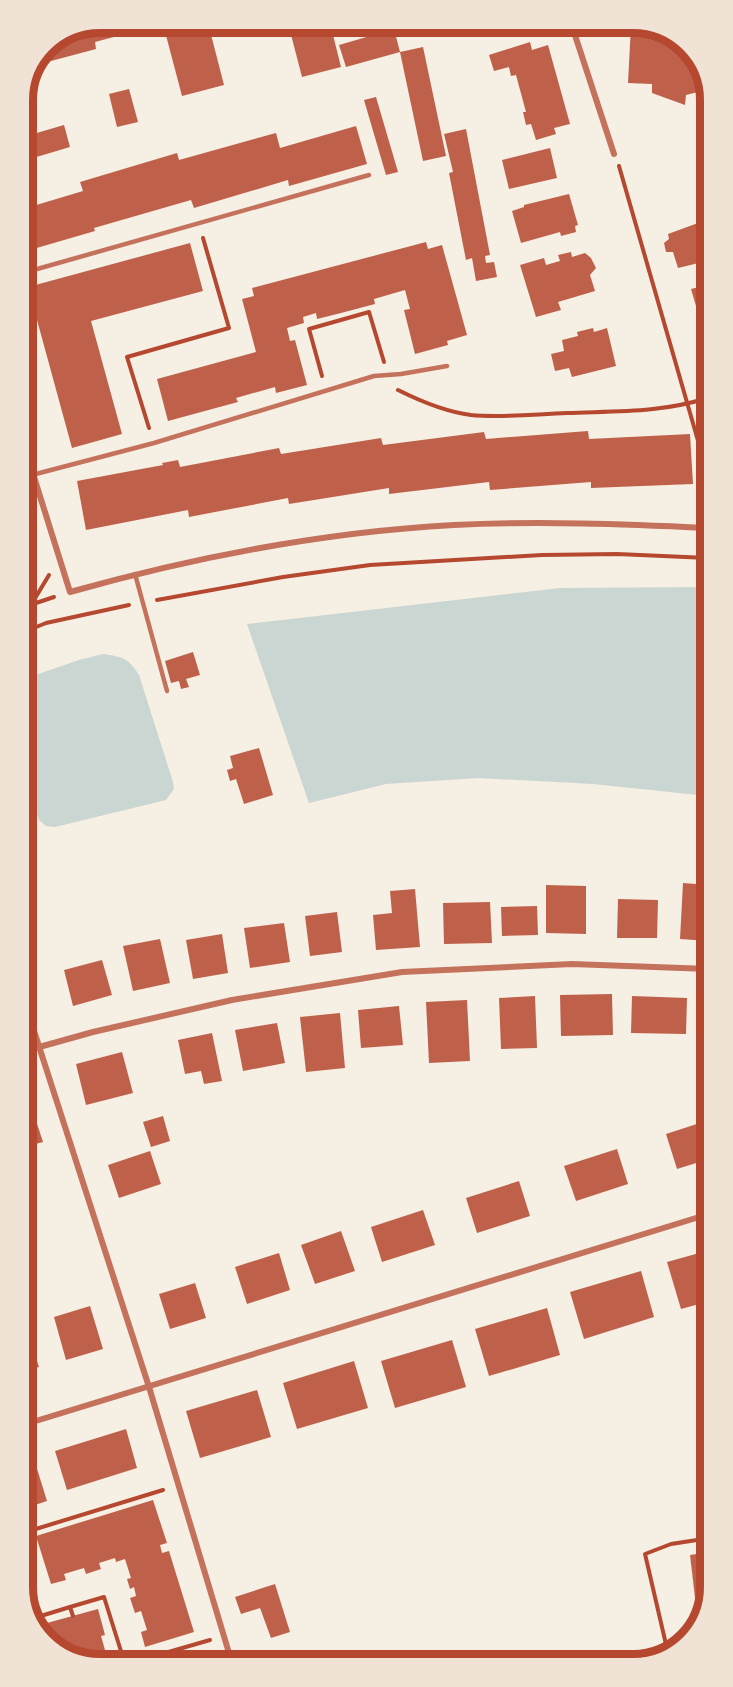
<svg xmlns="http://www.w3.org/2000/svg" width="733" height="1687" viewBox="0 0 733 1687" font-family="'Titillium Web',sans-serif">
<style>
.water{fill:#c9d6d2}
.building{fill:#bf614a}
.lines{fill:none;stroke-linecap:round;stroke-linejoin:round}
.path{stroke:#b5482f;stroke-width:4}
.service{stroke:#c5725c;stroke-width:4.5}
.minor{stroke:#c5725c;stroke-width:6}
.rim{fill:none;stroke:#b5482f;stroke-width:8}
</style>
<rect width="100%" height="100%" fill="#f6efe4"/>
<g class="water">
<polygon points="708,587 708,796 593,784 478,778 386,784 309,803 247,624 560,588"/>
<path d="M103,654c20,3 25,4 36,21l34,107 1,7 -8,11 -111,27 -9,-1 -7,-6 -15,-43v-98l55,-19z"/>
</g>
<g class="building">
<polygon points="100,22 208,23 224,85 182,96 163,24 95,42 96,49 36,65 45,45"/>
<polygon points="288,23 330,23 341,67 302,77"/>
<polygon points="639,23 680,38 706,75 706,90 686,95 685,105 652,93 652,84 628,83 631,25"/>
<polygon points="394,29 400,52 346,67 339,45"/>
<polygon points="530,42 532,50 548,45 570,124 554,128 556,134 536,140 531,124 526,125 523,112 526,112 516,75 511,76 509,67 494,71 489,55"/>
<polygon points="423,47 446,156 423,161 400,52"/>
<polygon points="129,89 138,122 117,127 109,94"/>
<polygon points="376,97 398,172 386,175 364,100"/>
<polygon points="64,125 70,147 23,161 23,137"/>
<polygon points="356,126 367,164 289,186 288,180 194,208 191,200 94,228 95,231 23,252 23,209 83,191 80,182 177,153 179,160 276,133 280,148"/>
<polygon points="466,129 490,255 485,256 486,263 494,262 497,277 476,281 472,258 466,260 449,173 453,172 444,134"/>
<polygon points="550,148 557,178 509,189 502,160"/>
<polygon points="569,194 578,225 575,226 576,232 561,236 560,232 521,243 512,211 524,207 524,205"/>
<polygon points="698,223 699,226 707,224 707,261 678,268 673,252 666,252 664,243 669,239 668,234"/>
<polygon points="426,242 428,249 442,245 467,335 447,341 448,345 415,354 404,310 410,309 405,290 374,299 375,304 341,313 317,319 316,313 303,317 304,323 287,328 290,341 295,340 307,385 276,393 275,387 236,398 238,402 168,421 157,379 256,352 242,299 254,296 252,288"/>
<polygon points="190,243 203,291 91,321 122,434 72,448 28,287"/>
<polygon points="571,252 572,257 585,253 591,258 596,268 590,275 595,291 558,302 561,310 536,317 520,265 544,258 546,265 560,261 558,255"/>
<polygon points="707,285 707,321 701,323 691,289"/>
<polygon points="593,328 594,332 607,328 616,366 572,377 569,368 555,371 551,354 564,351 562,340 578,336 577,332"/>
<polygon points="707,347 707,372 699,349"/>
<polygon points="588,431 589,439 690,434 693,484 591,488 591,482 490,490 489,482 389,494 389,488 289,504 288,498 189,517 188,510 86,530 77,481 163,465 162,463 178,460 180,467 279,448 281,454 381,438 383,445 484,432 486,439"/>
<polygon points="193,652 200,675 186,679 189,687 181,689 179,681 171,683 165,661"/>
<polygon points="259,748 273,795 244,804 236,779 230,781 227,770 233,768 230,756"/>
<polygon points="683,883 709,885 709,941 680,939"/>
<polygon points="546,885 586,886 586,934 546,933"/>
<polygon points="415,889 420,947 376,950 373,915 392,913 390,891"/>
<polygon points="618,899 658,900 657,938 617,938"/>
<polygon points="490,902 492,943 444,944 443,903"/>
<polygon points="537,906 538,935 502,936 501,907"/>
<polygon points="337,912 342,952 310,956 305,916"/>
<polygon points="284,923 290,962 250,968 244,928"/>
<polygon points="222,934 228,973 193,979 186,940"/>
<polygon points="160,939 170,983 133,991 123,946"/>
<polygon points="102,960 112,995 73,1006 64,970"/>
<polygon points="612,994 613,1035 561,1036 560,995"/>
<polygon points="535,996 537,1048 501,1049 499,998"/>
<polygon points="632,996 687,998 686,1034 631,1033"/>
<polygon points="467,1000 470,1061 429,1063 426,1002"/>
<polygon points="399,1006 403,1045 361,1048 358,1010"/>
<polygon points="340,1013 345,1068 306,1072 300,1017"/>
<polygon points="277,1023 285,1063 243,1071 235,1030"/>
<polygon points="212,1033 222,1081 204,1084 201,1071 185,1074 178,1040"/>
<polygon points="122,1052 133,1093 86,1105 76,1064"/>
<polygon points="25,1087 43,1142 25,1147"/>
<polygon points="163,1116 170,1141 151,1147 143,1122"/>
<polygon points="709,1120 709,1159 677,1169 666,1134"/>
<polygon points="617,1149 628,1184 576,1201 564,1166"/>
<polygon points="150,1151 161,1184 119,1198 108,1165"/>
<polygon points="519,1181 530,1216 477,1233 466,1198"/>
<polygon points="423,1210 435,1245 382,1262 371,1227"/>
<polygon points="341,1231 355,1271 315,1284 301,1245"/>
<polygon points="710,1250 710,1301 681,1309 667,1262"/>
<polygon points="279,1253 290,1290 247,1304 235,1267"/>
<polygon points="641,1271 654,1317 584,1339 570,1292"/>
<polygon points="195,1283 206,1318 170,1329 159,1294"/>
<polygon points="90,1306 103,1349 66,1360 54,1317"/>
<polygon points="547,1308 560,1355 489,1376 475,1329"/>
<polygon points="26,1326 39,1367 26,1371"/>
<polygon points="452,1340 466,1387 395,1408 381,1361"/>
<polygon points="354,1361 368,1408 297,1429 283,1383"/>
<polygon points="257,1390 271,1437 200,1458 186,1411"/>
<polygon points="126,1429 137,1468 67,1490 55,1451"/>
<polygon points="34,1459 47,1501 26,1508 26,1461"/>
<polygon points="153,1500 167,1543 160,1545 162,1553 169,1551 194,1632 145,1647 141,1632 147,1630 141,1611 135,1613 130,1598 136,1596 134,1587 130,1589 127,1579 131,1578 125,1559 116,1562 115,1558 99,1563 101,1569 86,1574 84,1568 64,1574 66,1580 51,1584 36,1536"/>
<polygon points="710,1552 710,1588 698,1623 690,1555"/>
<polygon points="275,1584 290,1632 271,1638 260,1608 241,1614 235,1597"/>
<polygon points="98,1609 105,1635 101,1636 105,1650 92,1653 94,1660 88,1662 84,1661 83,1656 77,1658 53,1649 36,1626"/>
</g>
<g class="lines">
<g class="path">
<polyline points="619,166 707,472"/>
<polyline points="322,376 309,329 369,312 384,362"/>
<path d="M398,390c22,11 49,22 73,25 32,3 65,-1 96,-2 48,-2 94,0 140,-15"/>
<polyline points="149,428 127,357 229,328 203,238"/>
<polyline points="157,600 283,577 370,565 542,555 617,554 708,558"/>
<polyline points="31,605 49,575"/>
<polyline points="24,607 54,597"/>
<polyline points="24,632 46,623 129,605"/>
<polyline points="26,1532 163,1490"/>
<polyline points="70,1607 104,1597 125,1664"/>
<polyline points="31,1619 70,1607 73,1616"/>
<polyline points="668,1653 645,1554 671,1544 710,1538"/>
<polyline points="127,1664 210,1640"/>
</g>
<g class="service">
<polyline points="23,273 369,175"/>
<polyline points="32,475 154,443 374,376 401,374 447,366"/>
<polyline points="135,574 167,691"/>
</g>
<g class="minor">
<polyline points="571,23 614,154"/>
<path d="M24,445l46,147c125,-35 253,-60 384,-67 84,-4 169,-1 254,3"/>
<polyline points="25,1003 149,1387 232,1663"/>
<polyline points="25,1051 93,1032 232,1000 402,972 572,964 709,969"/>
<polyline points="26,1424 709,1214"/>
</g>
</g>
<path d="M0 0H733V1687H0ZM100 33H633A67 67 0 0 1 700 100V1587A67 67 0 0 1 633 1654H100A67 67 0 0 1 33 1587V100A67 67 0 0 1 100 33Z" fill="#f1e2d6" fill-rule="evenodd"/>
<path class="rim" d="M100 33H633A67 67 0 0 1 700 100V1587A67 67 0 0 1 633 1654H100A67 67 0 0 1 33 1587V100A67 67 0 0 1 100 33Z"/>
</svg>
